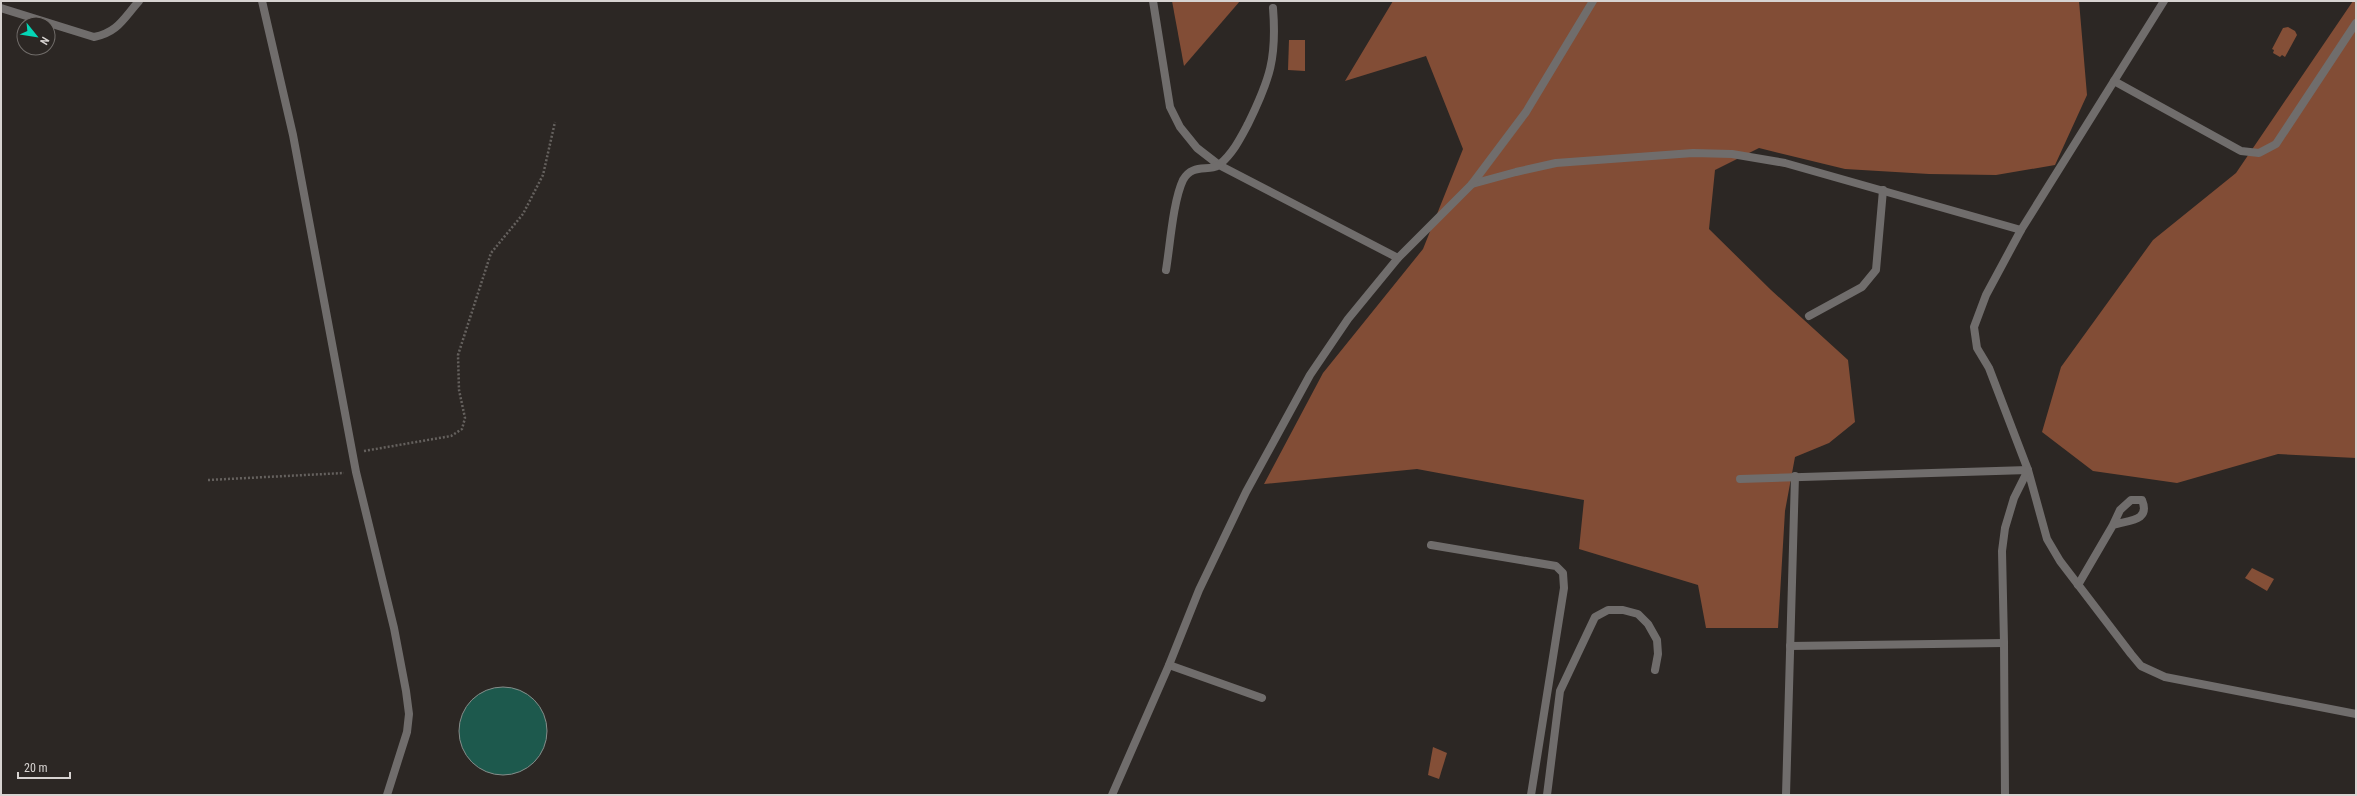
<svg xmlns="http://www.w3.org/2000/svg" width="2357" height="796" viewBox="0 0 2357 796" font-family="'Roboto Condensed',sans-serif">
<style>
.forest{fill:#824d36}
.water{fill:#844f37}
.building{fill:#1d594d;stroke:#858d8a}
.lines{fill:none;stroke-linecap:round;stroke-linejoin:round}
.path{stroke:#65615e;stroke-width:2.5;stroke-dasharray:2 2;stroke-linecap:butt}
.service{stroke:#706d6c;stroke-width:8}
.minor{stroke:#706d6c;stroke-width:8}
</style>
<rect width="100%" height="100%" fill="#2c2724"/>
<g class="forest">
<polygon points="1172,1 1240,1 1184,66"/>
<polygon points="1393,1 2079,1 2087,95 2055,165 1996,175 1929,174 1845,169 1759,148 1715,170 1709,229 1771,290 1848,360 1855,422 1829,443 1795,457 1785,511 1778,628 1706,628 1698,585 1579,549 1584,500 1417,469 1264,484 1323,373 1423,249 1463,149 1426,56 1345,81"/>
<polygon points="2353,1 2356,1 2356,458 2278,454 2177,483 2093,471 2042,432 2061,367 2153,240 2236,173"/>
</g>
<g class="water">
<polygon points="2288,27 2295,31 2297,35 2285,57 2282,55 2280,57 2273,53 2274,50 2272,49 2283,28"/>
<polygon points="1289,40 1305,40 1305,71 1288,70"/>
<polygon points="2252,568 2274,579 2267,591 2245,578"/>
<polygon points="1433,747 1447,753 1439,779 1428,775"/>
</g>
<circle class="building" cx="503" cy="731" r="44"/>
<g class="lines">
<g class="path">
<polyline points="364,451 451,436 462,429 465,418 459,390 458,355 491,253 523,214 543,175 555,122"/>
<polyline points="208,480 344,473"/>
</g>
<g class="service">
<polyline points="1153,1 1170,107 1180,127 1197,148 1219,165 1398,258"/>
<path d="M1166,270c4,-24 7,-69 17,-90 10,-18 27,-7 37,-16 13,-11 20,-25 28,-40 22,-45 29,-66 25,-116"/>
<polyline points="1809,316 1862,287 1876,270 1883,190"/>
<polyline points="1431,545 1556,566 1563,573 1564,588 1531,795"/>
<path d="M2078,585l35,-60c14,-5 38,-3 29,-25h-11l-11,10 -7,15"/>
<polyline points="1547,795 1560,691 1595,617 1608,610 1623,610 1638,614 1648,624 1657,640 1658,654 1655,670"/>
</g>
<g class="minor">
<polyline points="262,1 293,135 356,472 394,628 406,691 409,714 407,732 387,795"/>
<polyline points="2164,1 2021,230 1986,295 1974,327 1977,348 1989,368 2028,470 2047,539 2060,561 2131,654 2141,666 2165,677 2356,714"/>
<path d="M1,8l93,29c24,-5 29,-18 45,-36"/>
<polyline points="2114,81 2241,151 2259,153 2276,144 2356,23"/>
<polyline points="1472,184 1516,172 1556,163 1693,153 1732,154 1785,163 2021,230"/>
<polyline points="1740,479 2028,470 2014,498 2005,528 2002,551 2004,643 2005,795"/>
<polyline points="1790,646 2004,643"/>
<polyline points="1169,665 1262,698"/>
<polyline points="1112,795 1169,665 1199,590 1246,492 1310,375 1348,319 1398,258 1472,184 1526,112 1593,1"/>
<polyline points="1786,795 1795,476"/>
</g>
</g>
<rect width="2357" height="796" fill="none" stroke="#d7d3d1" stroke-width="4"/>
<g transform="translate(36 36) rotate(120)"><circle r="19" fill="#2c2724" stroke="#706c69"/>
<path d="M0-3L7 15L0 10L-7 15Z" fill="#05d5b6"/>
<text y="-6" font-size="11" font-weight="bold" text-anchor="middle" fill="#d7d3d1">N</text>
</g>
<path d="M18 772v6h52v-6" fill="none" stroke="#d7d3d1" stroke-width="2"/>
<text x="24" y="772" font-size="12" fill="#d7d3d1" stroke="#2c2724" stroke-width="3" paint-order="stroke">20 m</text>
</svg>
